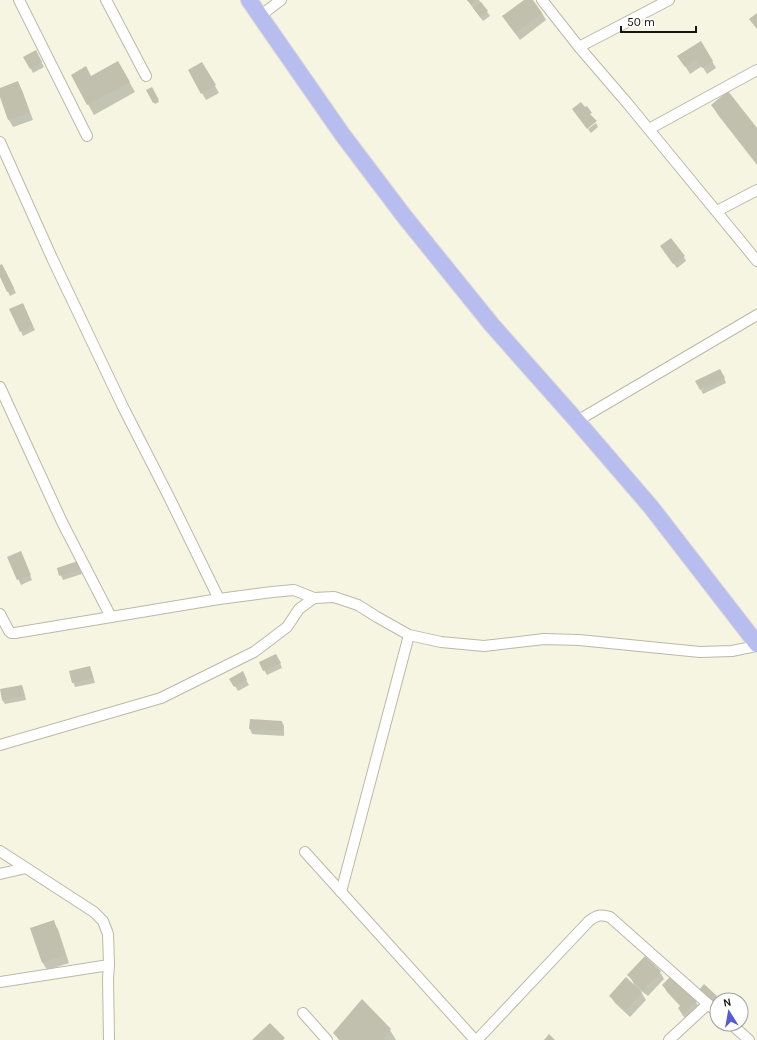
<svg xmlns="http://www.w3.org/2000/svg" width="757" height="1040" viewBox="0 0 757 1040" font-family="Karla,sans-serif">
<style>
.shadow{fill:#0003}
.building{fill:#c1bfad}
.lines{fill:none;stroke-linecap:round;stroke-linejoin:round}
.street-casing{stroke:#bbb9a7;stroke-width:12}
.primary-casing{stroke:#dad9d8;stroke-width:18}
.street{stroke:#fff;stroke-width:10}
.primary{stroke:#b8bdef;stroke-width:16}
</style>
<rect width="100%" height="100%" fill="#f6f5e2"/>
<g class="shadow">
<polygon points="467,0 479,0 490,16 483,21"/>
<polygon points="526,0 532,0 542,13 546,20 520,40 508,24 504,17"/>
<polygon points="35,51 44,67 33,73 25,57"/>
<polygon points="679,56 712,61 716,68 707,74 702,66 690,74"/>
<polygon points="118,62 135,92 94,115 72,76 91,77"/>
<polygon points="202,63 219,93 206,100 189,70"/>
<polygon points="18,83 22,90 33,120 13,127 9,120 0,94 0,89"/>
<polygon points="151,88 159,102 155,104 147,90"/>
<polygon points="712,105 757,130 757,165 718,115"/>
<polygon points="596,123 598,127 591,133 588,129"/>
<polygon points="664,251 684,257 686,261 677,268"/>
<polygon points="0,266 5,270 16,293 10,296 0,275"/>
<polygon points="25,309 35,330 23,336 21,331"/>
<polygon points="723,375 726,383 703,394 701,390"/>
<polygon points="8,557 23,557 32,580 21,585"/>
<polygon points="77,562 82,574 63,580 58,569"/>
<polygon points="279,660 282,668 267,675 260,663"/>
<polygon points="89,667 92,672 95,683 75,687 73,682"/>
<polygon points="242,673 249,685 238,691 231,679"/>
<polygon points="22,686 24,691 26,700 5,704 2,700"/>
<polygon points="250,720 282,722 284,726 284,736 252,734 250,729"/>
<polygon points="53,922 58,929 69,963 47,970 43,963"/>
<polygon points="660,972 664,979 648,996 640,990 646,1000 630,1017 615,1003 610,996 635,986 629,975"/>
<polygon points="672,977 696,1002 700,1009 688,1021 683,1016 679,1009 681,1007 667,992 663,985"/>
<polygon points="703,995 716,996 719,1000 717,1000 717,1003 714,1006"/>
<polygon points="362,1001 390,1030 396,1040 339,1040 334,1033"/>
</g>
<g class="building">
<polygon points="467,0 476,0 471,4"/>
<polygon points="524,0 533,0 542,13 515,33 502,16"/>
<polygon points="481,2 488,11 480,17 473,8"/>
<polygon points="757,13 757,29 749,19"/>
<polygon points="701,41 713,61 702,68 697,59 685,67 677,56"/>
<polygon points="36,50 42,62 30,69 23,57"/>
<polygon points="118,61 130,82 87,105 71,75 86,66 91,76"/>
<polygon points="202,62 216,85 201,94 188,70"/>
<polygon points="18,81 30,113 8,120 0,97 0,88"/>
<polygon points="152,87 159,100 153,103 146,90"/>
<polygon points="728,91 757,128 757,163 711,105"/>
<polygon points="581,102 585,107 587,106 592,113 590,114 597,121 587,129 572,109"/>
<polygon points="671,238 685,256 673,264 660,246"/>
<polygon points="2,264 14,288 7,292 0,277 0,265"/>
<polygon points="23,303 33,326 20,332 9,309"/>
<polygon points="720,369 725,378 700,390 695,381"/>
<polygon points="21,551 31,575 17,580 7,557"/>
<polygon points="78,561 80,569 59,576 57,568"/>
<polygon points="276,654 281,663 263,671 259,662"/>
<polygon points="90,666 93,678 72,683 69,671"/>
<polygon points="243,671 247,680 234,687 229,679"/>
<polygon points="22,685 24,696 2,700 0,689"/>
<polygon points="250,719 282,721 282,731 249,729"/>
<polygon points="54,920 65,955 42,963 30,928"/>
<polygon points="645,956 661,971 643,990 627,975"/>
<polygon points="672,975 697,1001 683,1014 678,1008 681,1005 662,985"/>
<polygon points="626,977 642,992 626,1010 609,996"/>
<polygon points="704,984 717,996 711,1002 699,990"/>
<polygon points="362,999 391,1029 382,1040 340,1040 333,1033"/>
<polygon points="270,1023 285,1038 283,1040 252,1040"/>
<polygon points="549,1034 555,1040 544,1040"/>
</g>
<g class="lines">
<g class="street-casing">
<g id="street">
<polyline points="19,0 87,136"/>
<polyline points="106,0 146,76"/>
<polyline points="542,0 579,47 628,104 757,261"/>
<polyline points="260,16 281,0"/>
<polyline points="579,47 669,0"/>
<polyline points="649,129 757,70"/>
<polyline points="0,142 52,258 123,407 169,497 219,599"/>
<polyline points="717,211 757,190"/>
<polyline points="0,387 62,522 111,617"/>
<polyline points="577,421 757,315"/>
<polyline points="0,614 9,631 11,633 15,633 219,599 272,592 294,590 314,598"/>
<polyline points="0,745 161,698 254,652 287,627 299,609 314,598 334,597 358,605 377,617 409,635 441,642 484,646 544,639 579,640 700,652 732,651 757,646"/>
<polyline points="0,851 94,912 103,921 108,934 109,965 108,978 109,1040"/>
<polyline points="305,852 475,1040"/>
<polyline points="0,874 26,868"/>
<polyline points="341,892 409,635"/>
<polyline points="0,982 109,965"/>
<polyline points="303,1013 327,1040"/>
<polyline points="731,1024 749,1040"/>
<path d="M477,1040l112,-119c8,-6 12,-7 21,-4l107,95"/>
<polyline points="669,1040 708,1004"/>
</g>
</g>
<g class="primary-casing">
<polyline id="primary" points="249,0 260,16 342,134 404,216 492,325 577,421 651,507 757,644"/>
</g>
<use href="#street" class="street"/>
<use href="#primary" class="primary"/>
</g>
<g transform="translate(729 1012) rotate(349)"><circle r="19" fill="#ffffff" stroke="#a1a19f"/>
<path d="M0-3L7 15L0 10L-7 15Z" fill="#595bd3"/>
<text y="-6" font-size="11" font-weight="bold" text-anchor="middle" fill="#15140e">N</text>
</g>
<path d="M621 26v6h75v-6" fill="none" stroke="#15140e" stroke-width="2"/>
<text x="627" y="26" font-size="12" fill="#15140e" stroke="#ffffff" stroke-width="3" paint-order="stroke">50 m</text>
</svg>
